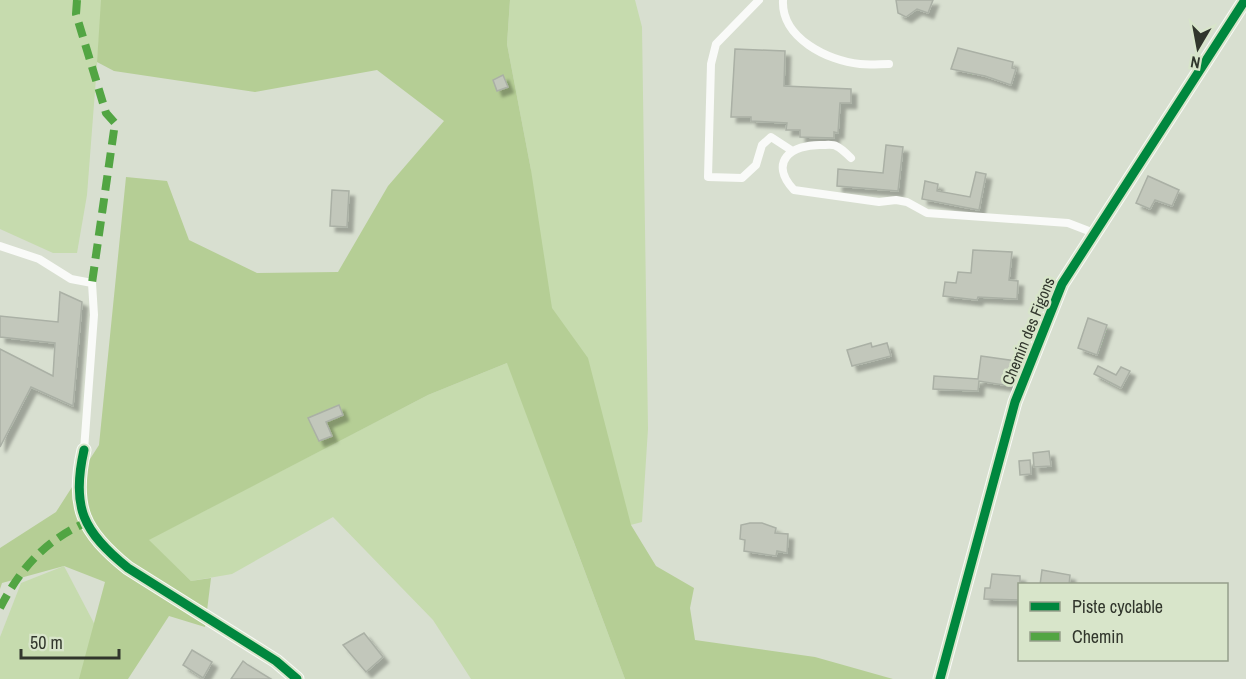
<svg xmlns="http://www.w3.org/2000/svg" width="1246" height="679" viewBox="0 0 1246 679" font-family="'Archivo Narrow',sans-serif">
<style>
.green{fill:#c6dbae}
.forest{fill:#b5ce95}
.building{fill:#c2c7bb;stroke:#aab0a5;stroke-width:1.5;filter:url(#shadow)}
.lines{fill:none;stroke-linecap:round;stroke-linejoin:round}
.service{stroke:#f9faf8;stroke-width:8}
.minor{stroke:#f9faf8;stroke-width:15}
.quiet{stroke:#52a543;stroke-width:8;stroke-dasharray:15 8;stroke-linecap:butt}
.cycleway-casing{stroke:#d8e5ca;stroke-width:13}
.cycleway{stroke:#00873e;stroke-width:9}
.labels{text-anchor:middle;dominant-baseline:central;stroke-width:5;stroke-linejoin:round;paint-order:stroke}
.street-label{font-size:16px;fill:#31362c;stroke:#d8e5ca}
</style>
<defs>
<filter id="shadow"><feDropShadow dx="5.5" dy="5.5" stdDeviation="1.5" flood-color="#0004"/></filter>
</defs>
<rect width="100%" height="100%" fill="#d8dfd0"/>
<g class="green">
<polygon points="0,0 102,0 87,195 77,253 53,253 0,229"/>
<polygon points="510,0 635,0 642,27 648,429 642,522 573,540 625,679 471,679 433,620 333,517 232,574 191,581 148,540 428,395 507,363 531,170 507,44"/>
<polygon points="64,566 96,627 80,679 0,679 0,637 21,583"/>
</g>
<polygon class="forest" points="101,0 510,0 507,44 531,170 552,308 588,358 631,525 656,566 694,588 690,608 695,640 815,657 893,679 625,679 507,363 428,395 149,540 191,581 211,578 205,627 169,616 128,679 79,679 105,582 64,566 2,583 0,589 0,548 56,512 99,445 126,177 167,181 189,240 257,273 338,272 388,186 444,121 377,70 255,92 114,71 97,62"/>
<g class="building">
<polygon points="896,0 933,0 928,13 917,9 906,17 898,13"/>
<polygon points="958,48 1013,62 1012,68 1016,69 1011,85 985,76 951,69"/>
<polygon points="735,49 785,51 784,86 851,89 851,103 840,103 838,133 834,132 834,138 800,137 800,130 786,130 787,123 751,121 751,117 731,117"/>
<polygon points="503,75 508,87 497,91 493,80"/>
<polygon points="886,145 903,147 898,191 837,186 838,169 883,173"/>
<polygon points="976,172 986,174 979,210 922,199 925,181 938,184 937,191 970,197"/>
<polygon points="1148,176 1179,190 1172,206 1155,200 1150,209 1136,203"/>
<polygon points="332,190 349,191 347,227 330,226"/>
<polygon points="973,250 1012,252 1009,280 1018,281 1017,299 978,297 977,300 943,296 945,282 956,283 958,272 971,273"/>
<polygon points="60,292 82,302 73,406 31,387 0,447 0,349 53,376 55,343 0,337 0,316 58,322"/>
<polygon points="1088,318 1107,325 1097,355 1078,348"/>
<polygon points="871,343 872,347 887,343 891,356 852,366 847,350"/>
<polygon points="981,356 1016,361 1010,386 979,381 978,391 933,389 934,376 978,379"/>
<polygon points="1098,366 1116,375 1121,367 1130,371 1121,388 1094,374"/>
<polygon points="339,405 343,415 326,422 332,436 319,441 308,418"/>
<polygon points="1049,451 1051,466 1034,467 1033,453"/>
<polygon points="1030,460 1031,474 1020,475 1019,461"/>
<polygon points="750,523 762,523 776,528 775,533 788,534 787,553 777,551 776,556 744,551 745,540 740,539 741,525"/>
<polygon points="1042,570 1070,575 1069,585 1040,585"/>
<polygon points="992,574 1020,576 1020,600 984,599 985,588 990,588"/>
<polygon points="364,633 383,657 366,672 343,645"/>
<polygon points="192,650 212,662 203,678 183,665"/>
<polygon points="243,661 248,665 271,679 231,679"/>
</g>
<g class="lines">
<g class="service">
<polyline points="759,0 716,44 711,64 708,177 742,178 756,165 762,145 771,137 791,150"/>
<path d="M783,0c-2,38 45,61 77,64 10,1 20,0 29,0"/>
<path d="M851,158c-4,-4 -10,-10 -15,-12 -3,-2 -10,-1 -14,-1 -31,-1 -54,17 -28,45l85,12 17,-2 11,2 20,11 141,10 26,10"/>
<polyline points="0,246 39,259 71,279 92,283 94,315 84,450"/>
</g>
<g class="minor">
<path d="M84,450c-13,57 -1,82 44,118l148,93 21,18"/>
<polyline points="940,679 1015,402 1062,284 1245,0"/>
</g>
<g class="quiet">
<polyline points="77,0 76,14 106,113 115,123 92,283"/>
<path d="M0,608c21,-41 46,-68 87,-86"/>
</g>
<g class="cycleway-casing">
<g id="cycleway">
<path d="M84,450c-13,57 -1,82 44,118l148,93 21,18"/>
<polyline points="940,679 1015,402 1062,284 1245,0"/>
</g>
</g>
<use href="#cycleway" class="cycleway"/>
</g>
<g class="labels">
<g class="street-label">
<text transform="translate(1028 331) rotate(-68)">Chemin des Figons</text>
</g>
</g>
<rect x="1018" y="583" width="210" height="78" fill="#d8e5ca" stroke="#959f8b" stroke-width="1.5"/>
<rect x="1030" y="602" width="30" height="9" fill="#00873e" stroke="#959f8b" stroke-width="1.5"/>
<text x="1072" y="613" font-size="18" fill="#31362c">Piste cyclable</text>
<rect x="1030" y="632" width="30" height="9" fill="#52a543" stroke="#959f8b" stroke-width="1.5"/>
<text x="1072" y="643" font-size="18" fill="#31362c">Chemin</text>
<g transform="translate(1198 48) rotate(190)" stroke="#d8e5ca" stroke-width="4.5" paint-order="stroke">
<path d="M0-4.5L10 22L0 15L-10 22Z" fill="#31362c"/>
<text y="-9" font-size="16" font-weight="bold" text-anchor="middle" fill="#31362c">N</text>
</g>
<path d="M21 649v9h98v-9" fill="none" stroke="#31362c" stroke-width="3"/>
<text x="30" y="649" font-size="18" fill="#31362c" stroke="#d8e5ca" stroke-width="4.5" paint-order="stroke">50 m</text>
</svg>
